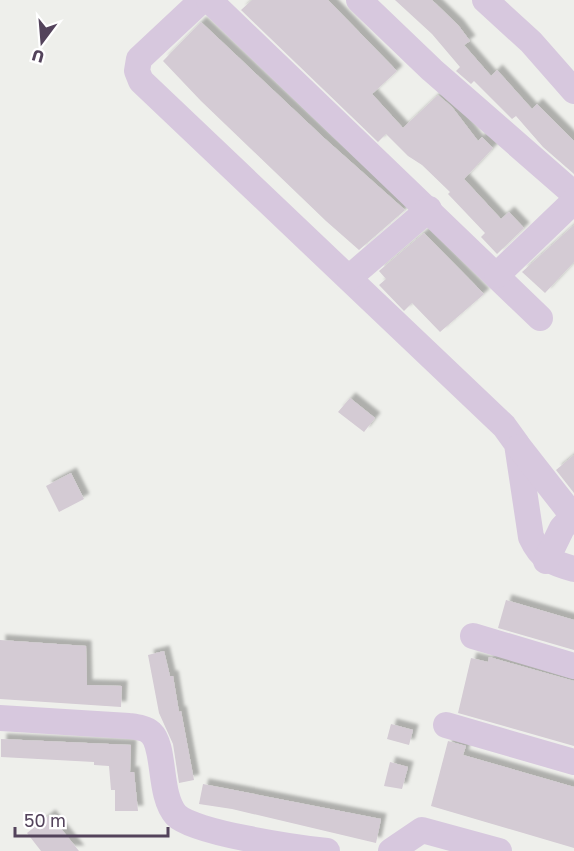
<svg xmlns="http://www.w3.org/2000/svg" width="574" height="851" viewBox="0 0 574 851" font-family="'Golos Text',sans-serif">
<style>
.building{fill:#d4cbd4;filter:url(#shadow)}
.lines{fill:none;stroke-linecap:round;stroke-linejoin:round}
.minor{stroke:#d7c8de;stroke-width:26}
</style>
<defs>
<filter id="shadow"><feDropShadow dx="5.5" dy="-5.5" stdDeviation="1.5" flood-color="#0004"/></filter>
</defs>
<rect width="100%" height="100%" fill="#eeefeb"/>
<g class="building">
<polygon points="252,0 328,0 397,71 372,94 403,128 438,95 452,107 478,141 482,137 493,148 464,179 501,219 509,212 524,228 497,254 481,237 485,233 448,194 450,192 422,165 408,156 386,134 378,142 241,10"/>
<polygon points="395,0 432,0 458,25 470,41 464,45 491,76 497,70 532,109 537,104 574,141 574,174 543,147 516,116 512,119 474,81 471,84 456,71 460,67 432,34"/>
<polygon points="201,22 324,138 405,210 359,250 326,221 201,101 163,61"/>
<polygon points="574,225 574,262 545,293 522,272"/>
<polygon points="424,233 484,294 440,332 412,303 404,311 379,285 386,279 379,271"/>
<polygon points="350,398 375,418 364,432 338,412"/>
<polygon points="574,455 574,493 556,470"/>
<polygon points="71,473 84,499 59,512 46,486"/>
<polygon points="506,600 574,620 574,650 498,628"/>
<polygon points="0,640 86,646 87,685 122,686 121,707 0,699"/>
<polygon points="164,651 170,676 173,676 179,712 181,711 194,780 179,783 173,744 159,713 148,655"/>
<polygon points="489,657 574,681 574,746 458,713 471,658 488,662"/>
<polygon points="391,724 413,730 409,745 387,739"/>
<polygon points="1,739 131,745 130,772 134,772 138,811 115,811 115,790 111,790 109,766 94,765 94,762 1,757"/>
<polygon points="448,741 466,746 463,755 574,787 574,848 431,806"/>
<polygon points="390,762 408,767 402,789 384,786"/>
<polygon points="203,784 381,819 376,843 232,809 199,804"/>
<polygon points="50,815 79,851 41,851 27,833"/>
</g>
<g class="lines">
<g class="minor">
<path d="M202,0l-63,59 -2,12 4,10 363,345 13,18 14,93c10,22 21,26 43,32"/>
<polyline points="209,0 540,318"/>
<polyline points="359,0 432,70 574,194"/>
<polyline points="485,0 531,42 574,91"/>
<polyline points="497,275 574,201"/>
<polyline points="350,277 429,209"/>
<polyline points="519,447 573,516 562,528 546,561"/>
<polyline points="473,636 574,666"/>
<path d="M0,718l129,8c7,1 17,2 22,7 15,14 7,62 25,82 17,18 123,33 151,36"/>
<polyline points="446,725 574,762"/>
<polyline points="391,851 422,830 499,851"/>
</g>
</g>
<g transform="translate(42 42) rotate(196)" stroke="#ffffff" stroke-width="4.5" paint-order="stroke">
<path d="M0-4.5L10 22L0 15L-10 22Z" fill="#53435b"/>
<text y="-9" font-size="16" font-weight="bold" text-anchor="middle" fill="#53435b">U</text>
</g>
<path d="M15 827v9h153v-9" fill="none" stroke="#53435b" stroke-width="3"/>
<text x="24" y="827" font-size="18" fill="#53435b" stroke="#ffffff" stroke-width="4.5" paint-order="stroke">50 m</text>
</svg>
